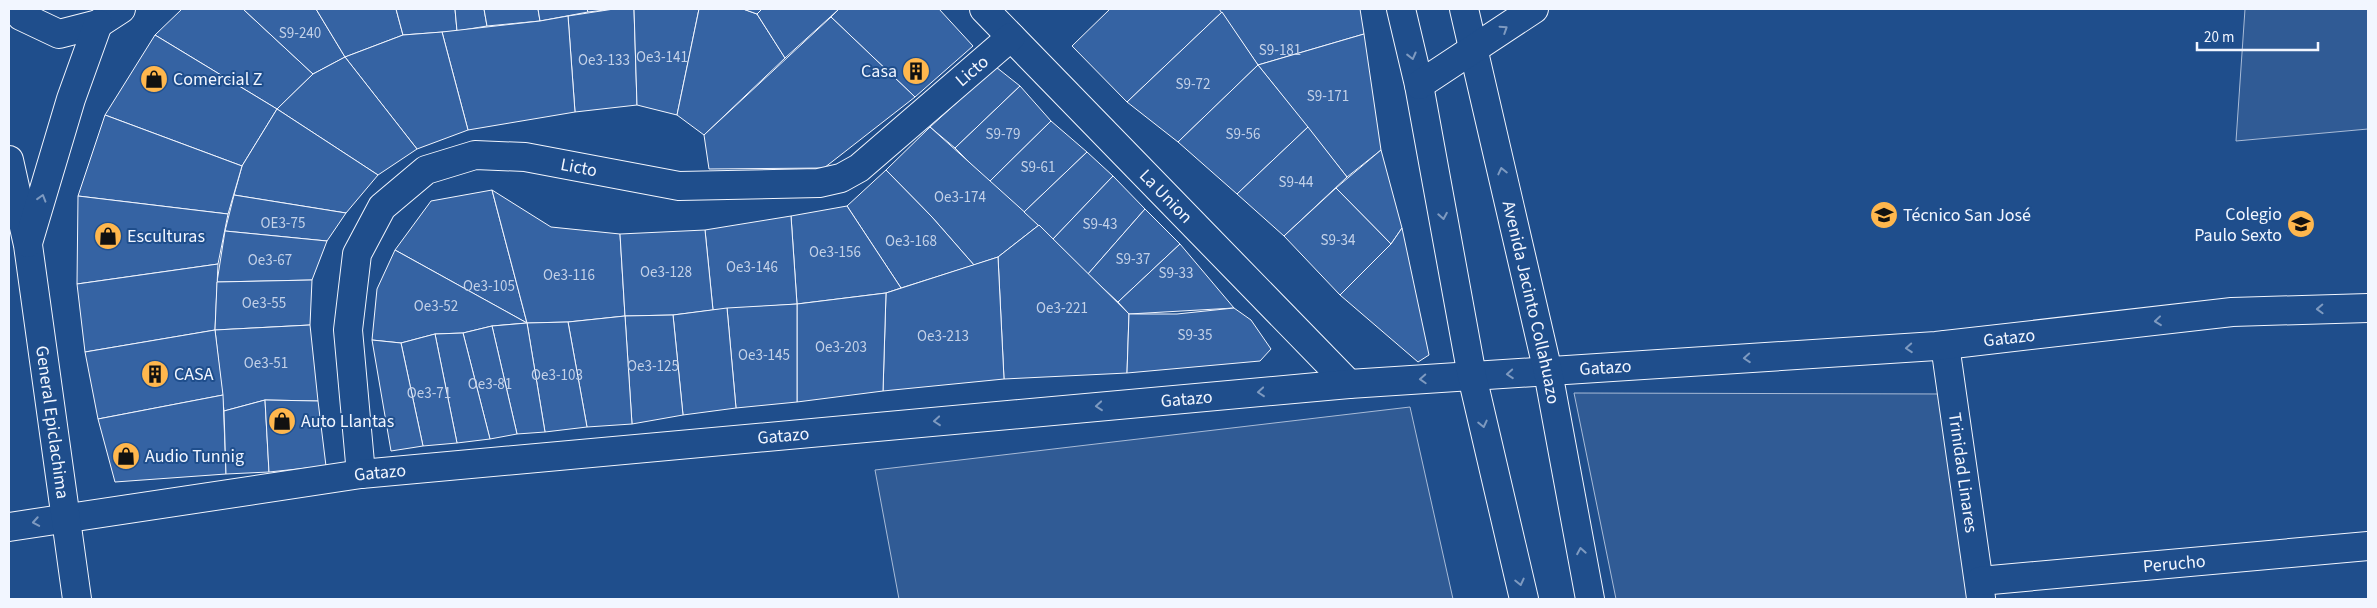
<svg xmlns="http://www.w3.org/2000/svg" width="2377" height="608" viewBox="0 0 2377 608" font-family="'Source Sans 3',sans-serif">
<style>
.built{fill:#305b95;stroke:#a8bbd7}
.building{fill:#3563a3;stroke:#f2f6ff}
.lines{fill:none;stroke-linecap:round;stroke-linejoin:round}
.street-casing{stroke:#f2f6ff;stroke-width:30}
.secondary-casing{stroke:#f2f6ff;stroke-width:30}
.street{stroke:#1f4e8c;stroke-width:28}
.secondary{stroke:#1f4e8c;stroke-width:28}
.oneway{stroke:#7e9ac0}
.labels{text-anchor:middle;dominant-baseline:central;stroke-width:4;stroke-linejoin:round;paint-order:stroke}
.number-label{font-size:15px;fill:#c3d1e8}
.poi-label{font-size:18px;fill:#f2f6ff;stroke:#1f4e8c;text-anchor:start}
.street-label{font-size:18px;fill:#f2f6ff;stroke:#1f4e8c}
</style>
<rect width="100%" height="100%" fill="#1f4e8c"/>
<g class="built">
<polygon points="2245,9 2368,9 2368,129 2236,141"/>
<polygon points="1574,393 1948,394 1970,599 1616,599"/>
<polygon points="1410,407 1453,599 899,599 875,470"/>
</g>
<g class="building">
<polygon points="182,9 243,9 313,74 277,109 155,35"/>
<polygon points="243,9 316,9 345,57 313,74"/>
<polygon points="316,9 396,9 403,35 345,57"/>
<polygon points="396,9 455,9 457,31 403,35"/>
<polygon points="455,9 484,9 487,26 457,31"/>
<polygon points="484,9 538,9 540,21 487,26"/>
<polygon points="538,9 587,9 588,12 540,21"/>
<polygon points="587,9 614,9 588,12"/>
<polygon points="614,9 634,9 637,105 575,112 568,16"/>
<polygon points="634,9 699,9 677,115 637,105"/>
<polygon points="699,9 743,9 757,14 785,58 704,135 677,115"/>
<polygon points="743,9 762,9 757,14"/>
<polygon points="762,9 839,9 785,58 757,14"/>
<polygon points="839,9 939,9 973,46 915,97 831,17"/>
<polygon points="1110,9 1219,9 1222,12 1127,102 1072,46"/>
<polygon points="1219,9 1360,9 1364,34 1258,65"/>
<polygon points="1222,12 1258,65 1178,142 1127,102"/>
<polygon points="568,16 575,112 468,130 442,32 540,21"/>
<polygon points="831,17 915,97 824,168 709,169 704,135"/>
<polygon points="442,32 468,130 417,149 345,57 403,35"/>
<polygon points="1364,34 1381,150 1347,177 1258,65"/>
<polygon points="155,35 277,109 242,166 105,115"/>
<polygon points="345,57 417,149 378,175 277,109 313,74"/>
<polygon points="1258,65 1308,127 1237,194 1178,142"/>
<polygon points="996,67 1020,86 955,148 930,127"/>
<polygon points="1020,86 1051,121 989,182 955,148"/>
<polygon points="277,109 378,175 346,213 234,195 242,166"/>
<polygon points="105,115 242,166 228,214 78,196"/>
<polygon points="1051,121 1087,152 1024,212 989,182"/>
<polygon points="930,127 1039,225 998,257 974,265 932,217 886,170"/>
<polygon points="1308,127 1347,177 1284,236 1237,194"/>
<polygon points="1381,150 1402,228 1391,244 1336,188"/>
<polygon points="1087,152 1113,176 1053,239 1024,212"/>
<polygon points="886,170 932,217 974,265 901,288 847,206"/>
<polygon points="1113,176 1145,209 1088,274 1053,239"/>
<polygon points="1336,188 1391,244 1340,295 1284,236"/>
<polygon points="492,190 527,323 395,250 431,201"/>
<polygon points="492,190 551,227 620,234 625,316 568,322 527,323"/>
<polygon points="234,195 346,213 327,241 225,231"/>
<polygon points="78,196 228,214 218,264 77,284"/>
<polygon points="847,206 901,288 886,293 797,304 791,216"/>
<polygon points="1145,209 1180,244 1118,302 1088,274"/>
<polygon points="791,216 797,304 713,310 705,230"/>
<polygon points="1039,225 1129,314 1127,373 1004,379 998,257"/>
<polygon points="1402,228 1429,355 1418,362 1340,295 1391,244"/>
<polygon points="705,230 713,310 673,315 625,316 620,234"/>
<polygon points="225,231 327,241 312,280 217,282"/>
<polygon points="1180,244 1234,308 1129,314 1118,302"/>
<polygon points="395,250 527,323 492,326 463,333 435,334 401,343 372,340 377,289"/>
<polygon points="998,257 1004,379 883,391 886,293"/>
<polygon points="218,264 215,330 85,352 77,284"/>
<polygon points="312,280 310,325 215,330 217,282"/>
<polygon points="886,293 883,391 797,402 797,304"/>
<polygon points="797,304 797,402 736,408 727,308"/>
<polygon points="727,308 736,408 683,415 673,315"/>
<polygon points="1234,308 1251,320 1271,349 1260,361 1127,373 1129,314 1177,314"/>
<polygon points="673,315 683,415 632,424 625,316"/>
<polygon points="625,316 632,424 587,427 568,322"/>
<polygon points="568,322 587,427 545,432 527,323"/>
<polygon points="527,323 545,432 517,434 492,326"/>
<polygon points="310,325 318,401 265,400 224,411 215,330"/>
<polygon points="492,326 517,434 490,439 463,333"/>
<polygon points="215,330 223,395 98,419 85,352"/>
<polygon points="463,333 490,439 457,443 435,334"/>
<polygon points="435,334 457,443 423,446 401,343"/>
<polygon points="372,340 401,343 423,446 391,451"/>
<polygon points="223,395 226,474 115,482 98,419"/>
<polygon points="265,400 269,472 226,474 224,411"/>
<polygon points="265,400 318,401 326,466 269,472"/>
</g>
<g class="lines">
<g class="street-casing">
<g id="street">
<path id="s1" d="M984,9l365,375"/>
<path id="s2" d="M1945,345l36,253"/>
<path id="s3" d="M361,474l-13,-144 9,-76 25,-47 44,-37 49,-15 50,2 154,29 140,-3 22,-5 18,-10 152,-131"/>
<path id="s4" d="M9,527l352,-53 988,-90 587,-38 296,-34 136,-4"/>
<path id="s5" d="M1980,581l388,-35"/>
</g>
</g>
<g class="secondary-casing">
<g id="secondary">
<polyline points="16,9 21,16 59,34 98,24 121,9"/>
<polyline points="1401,9 1419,85 1472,376 1524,599"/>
<path id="s6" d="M1464,9l84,363 42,227"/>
<polyline points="1419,85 1534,9"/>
<path id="s7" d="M9,160l19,85 49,354"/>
<polyline points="28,243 71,99 98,24"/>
</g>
</g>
<use href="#street" class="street"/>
<use href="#secondary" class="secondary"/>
</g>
<defs><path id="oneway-chevron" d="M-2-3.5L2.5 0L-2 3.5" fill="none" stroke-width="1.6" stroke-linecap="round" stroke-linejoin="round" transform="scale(1.25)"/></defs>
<g class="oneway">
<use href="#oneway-chevron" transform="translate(1504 29) rotate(-33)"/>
<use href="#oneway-chevron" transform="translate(1412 56) rotate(76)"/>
<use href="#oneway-chevron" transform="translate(1502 171) rotate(-103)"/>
<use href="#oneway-chevron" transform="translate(42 198) rotate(-73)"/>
<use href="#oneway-chevron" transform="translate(1443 216) rotate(80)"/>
<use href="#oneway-chevron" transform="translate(2320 309) rotate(178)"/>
<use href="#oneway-chevron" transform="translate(2158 321) rotate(174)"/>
<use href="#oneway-chevron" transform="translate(1909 348) rotate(176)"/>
<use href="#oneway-chevron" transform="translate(1747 358) rotate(176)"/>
<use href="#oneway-chevron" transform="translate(1510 374) rotate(176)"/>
<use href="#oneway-chevron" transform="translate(1423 379) rotate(177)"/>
<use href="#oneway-chevron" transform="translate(1261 392) rotate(175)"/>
<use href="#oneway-chevron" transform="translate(1099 406) rotate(175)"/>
<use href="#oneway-chevron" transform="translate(937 421) rotate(175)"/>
<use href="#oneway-chevron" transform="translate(1483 424) rotate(77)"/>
<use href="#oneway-chevron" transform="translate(36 522) rotate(170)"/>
<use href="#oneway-chevron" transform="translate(1581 551) rotate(-100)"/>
<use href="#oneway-chevron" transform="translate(1520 582) rotate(77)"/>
</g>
<defs>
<g id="building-disc" transform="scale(1.4375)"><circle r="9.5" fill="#ffb74d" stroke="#1f4e8c"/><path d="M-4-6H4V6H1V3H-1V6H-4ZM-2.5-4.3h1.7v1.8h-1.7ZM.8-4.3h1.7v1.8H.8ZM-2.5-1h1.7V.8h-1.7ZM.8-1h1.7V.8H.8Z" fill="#111"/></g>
<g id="shop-disc" transform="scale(1.4375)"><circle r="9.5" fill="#ffb74d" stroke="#1f4e8c"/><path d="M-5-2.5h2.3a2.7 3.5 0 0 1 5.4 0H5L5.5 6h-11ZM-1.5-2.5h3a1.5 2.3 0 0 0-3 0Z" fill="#111"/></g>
<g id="university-disc" transform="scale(1.4375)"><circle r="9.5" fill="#ffb74d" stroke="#1f4e8c"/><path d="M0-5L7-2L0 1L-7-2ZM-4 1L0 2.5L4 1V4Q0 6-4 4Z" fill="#111"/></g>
</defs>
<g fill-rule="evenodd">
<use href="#building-disc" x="916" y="71"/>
<use href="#shop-disc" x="154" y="79"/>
<use href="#university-disc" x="1884" y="215"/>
<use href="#university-disc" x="2301" y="224"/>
<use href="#shop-disc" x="108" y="236"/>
<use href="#building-disc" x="155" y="374"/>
<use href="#shop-disc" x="282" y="421"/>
<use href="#shop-disc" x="126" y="456"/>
</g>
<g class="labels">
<g class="number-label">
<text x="300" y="33">S9-240</text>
<text x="1280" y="50">S9-181</text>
<text x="662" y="57">Oe3-141</text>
<text x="604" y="60">Oe3-133</text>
<text x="1193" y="84">S9-72</text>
<text x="1328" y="96">S9-171</text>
<text x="1003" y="134">S9-79</text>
<text x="1243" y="134">S9-56</text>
<text x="1038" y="167">S9-61</text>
<text x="1296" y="182">S9-44</text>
<text x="960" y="197">Oe3-174</text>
<text x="283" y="223">OE3-75</text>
<text x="1100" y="224">S9-43</text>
<text x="1338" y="240">S9-34</text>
<text x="911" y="241">Oe3-168</text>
<text x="835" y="252">Oe3-156</text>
<text x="1133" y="259">S9-37</text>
<text x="270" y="260">Oe3-67</text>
<text x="752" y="267">Oe3-146</text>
<text x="666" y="272">Oe3-128</text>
<text x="1176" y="273">S9-33</text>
<text x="569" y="275">Oe3-116</text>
<text x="489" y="286">Oe3-105</text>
<text x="264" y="303">Oe3-55</text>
<text x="436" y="306">Oe3-52</text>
<text x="1062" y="308">Oe3-221</text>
<text x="1195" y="335">S9-35</text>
<text x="943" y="336">Oe3-213</text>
<text x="841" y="347">Oe3-203</text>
<text x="764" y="355">Oe3-145</text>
<text x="266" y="363">Oe3-51</text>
<text x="653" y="366">Oe3-125</text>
<text x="557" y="375">Oe3-103</text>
<text x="490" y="384">Oe3-81</text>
<text x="429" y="393">Oe3-71</text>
</g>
<g class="poi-label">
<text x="897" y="71" text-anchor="end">Casa</text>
<text x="173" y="79">Comercial Z</text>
<text x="2282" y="214" text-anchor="end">Colegio<tspan x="2282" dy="21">Paulo Sexto</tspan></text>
<text x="1903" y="215">Técnico San José</text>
<text x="127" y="236">Esculturas</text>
<text x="174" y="374">CASA</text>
<text x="301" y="421">Auto Llantas</text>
<text x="145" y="456">Audio Tunnig</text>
</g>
<g class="street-label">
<text stroke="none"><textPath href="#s3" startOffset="922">Licto</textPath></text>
<text stroke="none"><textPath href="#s3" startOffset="488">Licto</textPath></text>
<text stroke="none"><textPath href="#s1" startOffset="261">La Union</textPath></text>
<text stroke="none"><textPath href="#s6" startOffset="301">Avenida Jacinto Collahuazo</textPath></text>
<text stroke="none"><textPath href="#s4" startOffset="2010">Gatazo</textPath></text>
<text stroke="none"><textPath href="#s4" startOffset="1605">Gatazo</textPath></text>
<text stroke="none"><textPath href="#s4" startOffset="1185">Gatazo</textPath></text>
<text stroke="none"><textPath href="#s7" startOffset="266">General Epiclachima</textPath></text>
<text stroke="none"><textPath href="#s4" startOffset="780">Gatazo</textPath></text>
<text stroke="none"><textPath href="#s4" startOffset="375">Gatazo</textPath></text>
<text stroke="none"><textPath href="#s2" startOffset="129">Trinidad Linares</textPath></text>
<text stroke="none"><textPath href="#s5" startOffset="195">Perucho</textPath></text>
</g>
</g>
<rect width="2377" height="608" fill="none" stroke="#f2f6ff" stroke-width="20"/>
<path d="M2197 42v8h121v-8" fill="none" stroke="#f2f6ff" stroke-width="2.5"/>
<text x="2204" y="42" font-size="15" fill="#f2f6ff" stroke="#1f4e8c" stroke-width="4" paint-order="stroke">20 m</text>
</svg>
